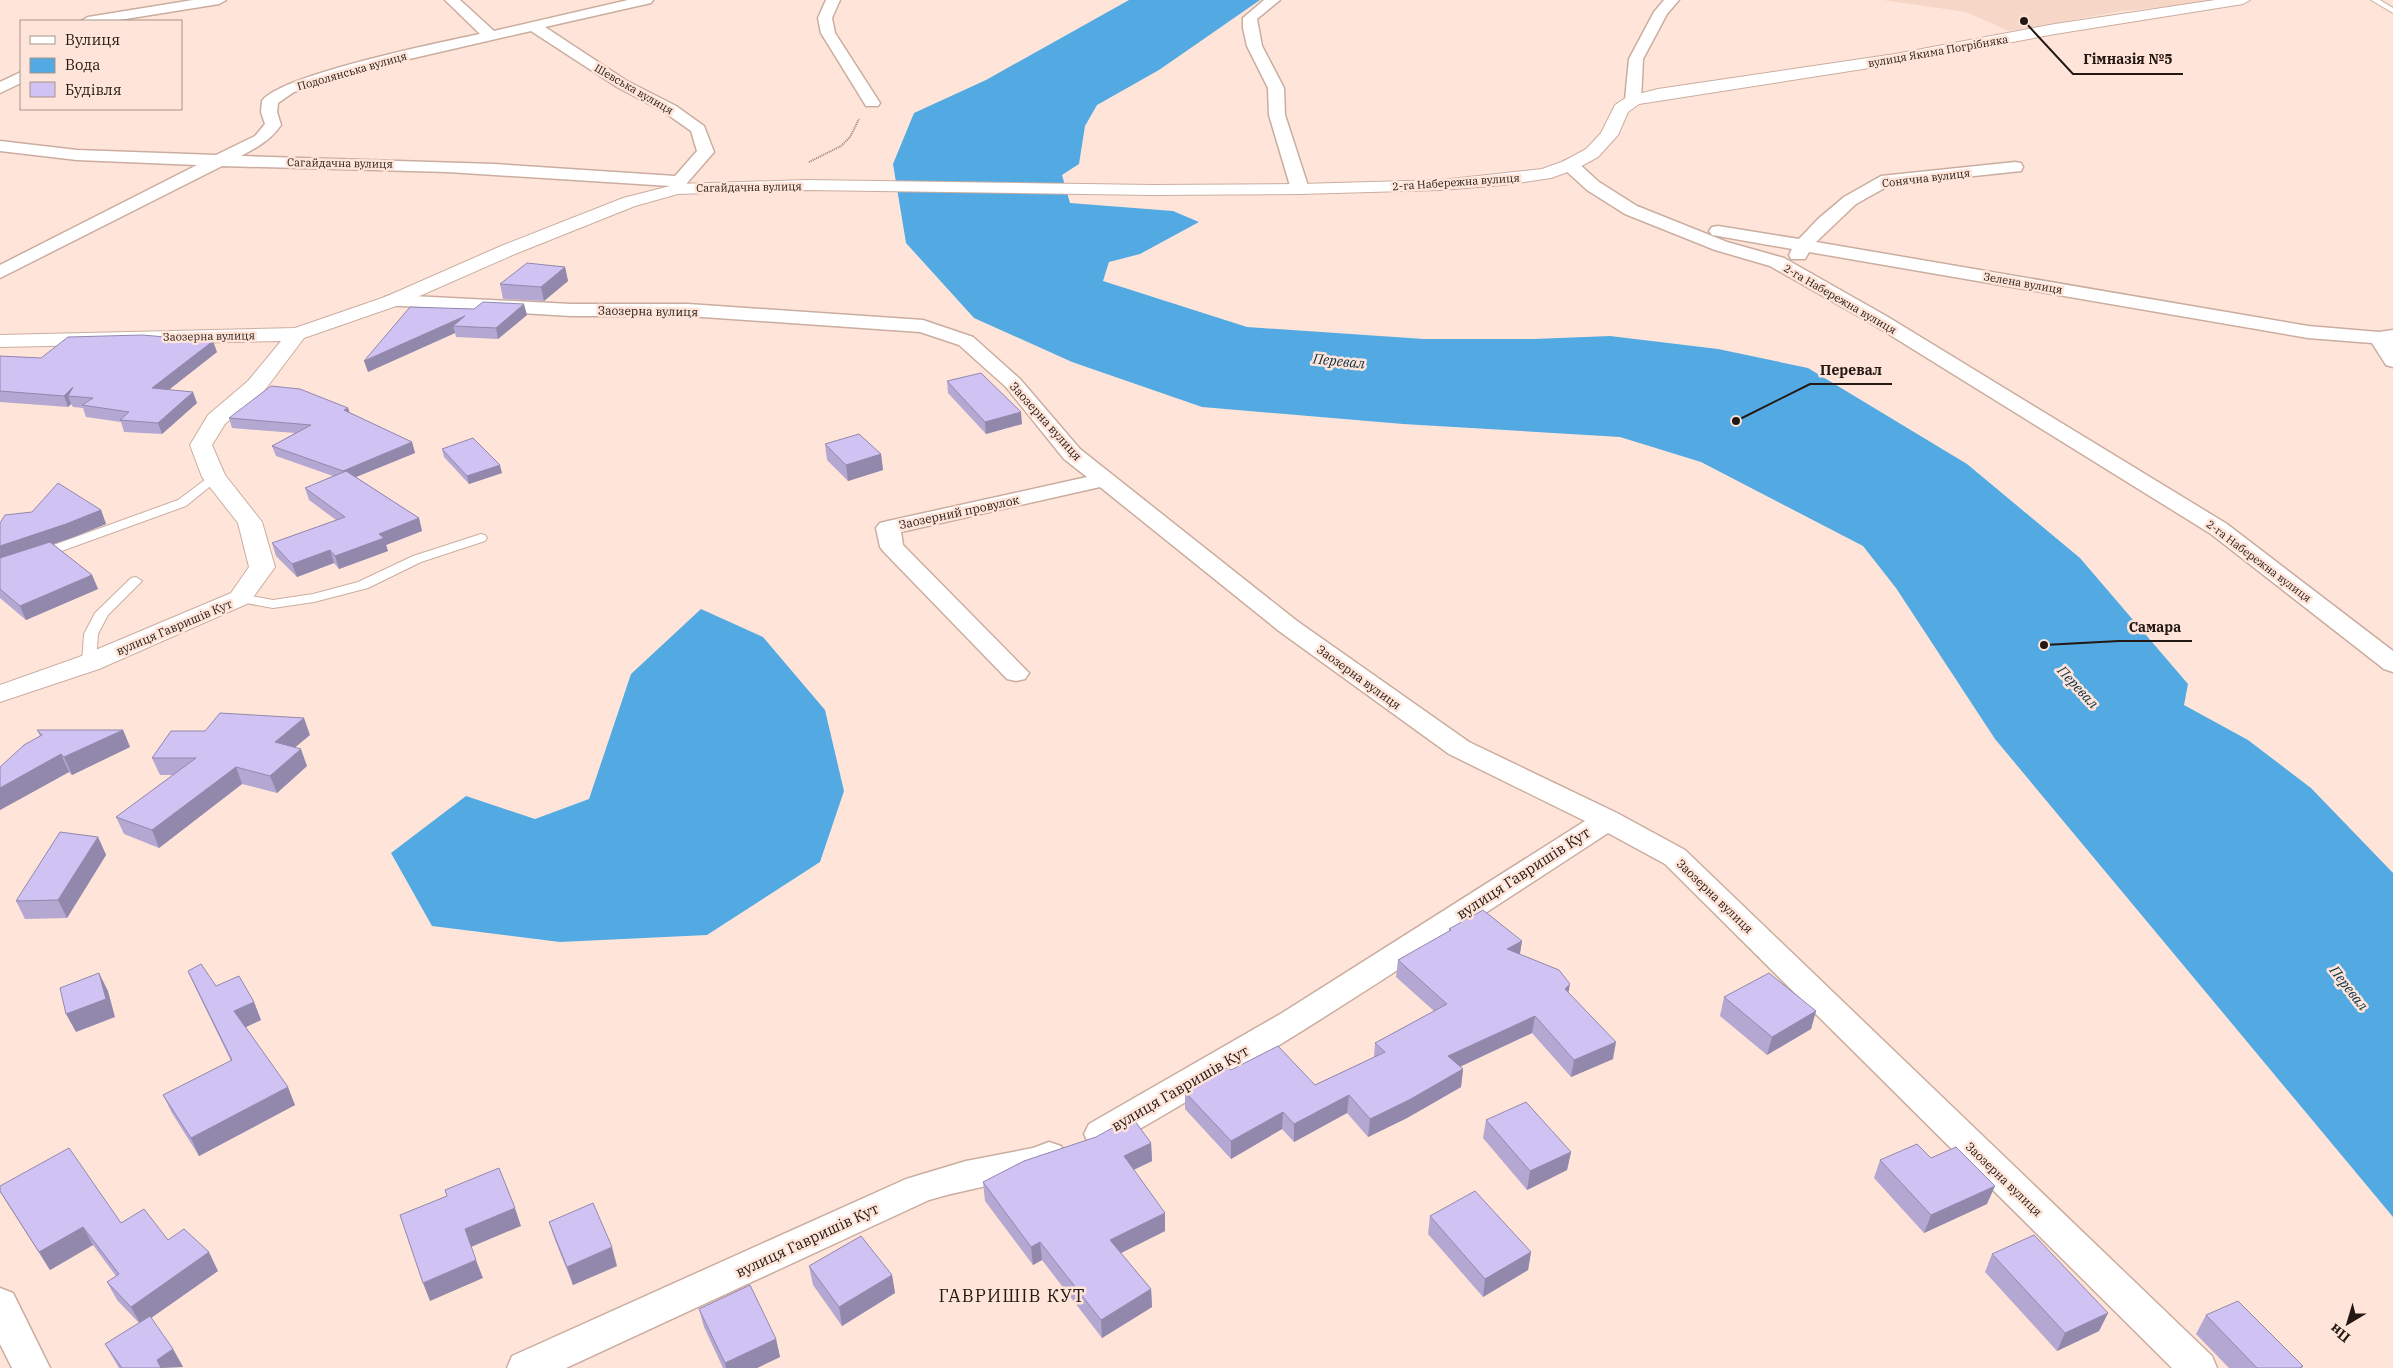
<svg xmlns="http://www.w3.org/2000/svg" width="2393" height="1368" viewBox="0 0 2393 1368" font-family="'IBM Plex Serif',serif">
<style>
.built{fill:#f6d6c7}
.water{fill:#53aae2}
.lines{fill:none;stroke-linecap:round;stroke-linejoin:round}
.lane-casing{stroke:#cbad9f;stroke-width:2}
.street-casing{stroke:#cbad9f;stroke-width:3}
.secondary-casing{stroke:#cbad9f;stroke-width:2}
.path{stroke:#96837b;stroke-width:2;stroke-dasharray:1 1;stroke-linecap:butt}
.lane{fill:#fff;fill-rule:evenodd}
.street{fill:#fff;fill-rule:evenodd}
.secondary{fill:#fff;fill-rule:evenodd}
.wall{fill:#b4a7d2}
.shaded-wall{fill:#9288ab}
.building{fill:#d1c2f4;stroke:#9288ab}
.labels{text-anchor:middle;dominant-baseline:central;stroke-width:5;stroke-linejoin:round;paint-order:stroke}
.far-street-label{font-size:11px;fill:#231813;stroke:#ffe5d9}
.street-label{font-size:12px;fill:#231813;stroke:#ffe5d9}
.water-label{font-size:14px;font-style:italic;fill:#062e44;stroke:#ffe5d9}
.near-street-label{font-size:15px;fill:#231813;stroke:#ffe5d9}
.near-quarter-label{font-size:18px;letter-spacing:1px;fill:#231813;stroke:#ffe5d9}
.leader{fill:none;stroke:#231813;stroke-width:2}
.callout-dot{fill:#231813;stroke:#ffe5d9;stroke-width:2}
.callout-label{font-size:14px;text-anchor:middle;font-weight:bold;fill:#231813;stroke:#ffe5d9;stroke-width:5;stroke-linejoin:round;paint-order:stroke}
</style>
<rect width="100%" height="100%" fill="#ffe5d9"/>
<polygon class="built" points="1883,0 2229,0 2122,11 2009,31 1966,12"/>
<g class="water">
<polygon points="1129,0 1260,0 1159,70 1097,105 1085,126 1079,164 1062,175 1070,203 1173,211 1199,222 1140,254 1109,262 1103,281 1247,327 1424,339 1534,339 1610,336 1718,349 1808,368 1967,464 2080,558 2188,684 2184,705 2248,740 2311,788 2393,873 2393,1217 1995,739 1896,588 1863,546 1701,462 1620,437 1403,424 1202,407 1072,362 974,318 906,243 893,164 914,113 986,80"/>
<polygon points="701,609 763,637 825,710 844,791 820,862 707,935 560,942 432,926 391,853 466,796 535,819 589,799 631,674"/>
</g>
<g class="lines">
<g class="lane-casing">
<g id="lane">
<polygon points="2371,0 2380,0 2393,8 2393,13"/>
<polygon points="214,473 220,477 218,480 186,506 45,557 41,558 35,554 37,551 178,500"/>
<polygon points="481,534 485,535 487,538 485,541 421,562 368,588 314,602 273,608 235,601 234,598 240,594 273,600 313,594 358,582 413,556"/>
<polygon points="136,577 142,581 108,615 98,634 96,663 94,666 84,666 82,663 84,634 95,613 131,578"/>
</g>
</g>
<g class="street-casing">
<g id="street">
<polygon points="193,0 226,0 219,4 113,21 81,21 88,17"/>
<path d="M445,0h15l34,31 134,-31h25l-2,3 -106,24 82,54 49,25 28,20 10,26 -27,31 -3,10h-12l-2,-7 -222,-14 -226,-6 -222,112v-13l197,-100 -120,-5 -77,-9v-10l77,9 139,5 39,-19 10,-12 -4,-12 1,-11c18,-26 180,-59 218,-67zM531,31l86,56 47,25 27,19 6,20 -22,25 -181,-12 -253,-8c16,-9 29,-15 40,-31l-4,-13 1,-9 16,-11 36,-12 75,-20z"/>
<polygon points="826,0 840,0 832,18 835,33 880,103 878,106 866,106 821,33 818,18"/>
<polygon points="1264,0 1280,0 1257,19 1262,46 1284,88 1285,115 1309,189 1306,193 1294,193 1291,189 1269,115 1268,88 1247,46 1243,28 1243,18"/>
<polygon points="1664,0 1679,0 1667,14 1643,59 1641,100 1633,105 1627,103 1625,100 1629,59 1654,12"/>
<polygon points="21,72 21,83 0,93 0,82"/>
<polygon points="1570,160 1576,161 1599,182 1637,206 1727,242 1784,258 1888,317 2227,524 2393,651 2393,672 2384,669 2211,534 1874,325 1770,266 1715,250 1625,214 1587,190 1564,169 1562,165 1564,161"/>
<polygon points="2015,162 2021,163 2023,167 2021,171 1890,185 1856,204 1816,242 2308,326 2379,332 2393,330 2393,367 2386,365 2372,343 2308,338 1809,252 1805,259 1791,259 1789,255 1792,249 1718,236 1712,235 1709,231 1712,227 1718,226 1799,239 1818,219 1844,197 1881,176"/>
<path d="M392,295l179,9h117l235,16 50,17 47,42 60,70 217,172 172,121 148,71 68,37 527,506 5,12h-45l-507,-504 -57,-31c-163,106 -325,215 -495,311l-12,4 -12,-4 -5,-10 5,-10 193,-111 303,-192 -136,-67 -170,-123 -179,-144 -199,45 2,13 126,128 -4,6 -9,2 -9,-2 -123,-127 -4,-5 -4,-19 4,-5 8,-2 199,-44 -23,-18 -58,-72 -47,-42 -39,-13 -232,-16h-117l-186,-11 -3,-4 3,-4z"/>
<path d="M1049,1142l12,4 5,10 -5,10c-42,16 -89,21 -132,34l-363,168h-59l5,-12 394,-177 60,-18 67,-13z"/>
<polygon points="0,1288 13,1293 50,1368 12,1368 0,1344"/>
</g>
</g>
<g class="secondary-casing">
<polygon id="secondary" points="2215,0 2250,0 2243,4 2055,34 1895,64 1639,104 1628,112 1618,135 1598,157 1576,169 1551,178 1503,185 1441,190 1300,194 1153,195 807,190 678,194 635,206 515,254 399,305 304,338 264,391 225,424 212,445 225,475 262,522 275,567 249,603 99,669 0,702 0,685 79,657 231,593 249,567 238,523 202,477 190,445 208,415 248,381 281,341 0,347 0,335 295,328 385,297 501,246 623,198 678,184 807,180 1153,185 1300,184 1441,180 1542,169 1564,161 1586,149 1601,133 1615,105 1627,97 1658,89 1895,54 2055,24"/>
</g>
<polyline class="path" points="809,162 841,146 850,137 859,119"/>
<use href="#lane" class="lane"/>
<use href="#street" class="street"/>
<use href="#secondary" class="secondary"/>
</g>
<g class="wall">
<polygon points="565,267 568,281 544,301 503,299 500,284"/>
<polygon points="410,307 527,315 498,339 456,337 455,333 368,372"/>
<polygon points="217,352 168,390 197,403 162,434 124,432 121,422 86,417 83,408 73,407 71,404 68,407 0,402 0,356 41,358"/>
<polygon points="947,381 1022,424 986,434 948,393"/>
<polygon points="348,408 350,413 412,442 415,453 356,477 419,518 422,531 386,545 388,551 339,569 334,563 297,577 276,556 272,543 336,520 309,500 305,488 333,476 276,456 272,446 295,433 232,428 229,418"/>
<polygon points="825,444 881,454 883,470 848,481 827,460"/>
<polygon points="442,449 502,473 469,484 444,457"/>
<polygon points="101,510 106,524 71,538 53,544 92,575 98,589 26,620 0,598 0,523"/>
<polygon points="37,730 123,730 130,747 72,775 69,772 0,810 0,767 40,736"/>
<polygon points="310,735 295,747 307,766 277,793 242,784 159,848 124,834 116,817 173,775 160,775 152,758"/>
<polygon points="98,837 106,855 67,918 25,919 16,901"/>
<polygon points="1449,929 1522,941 1520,954 1569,993 1613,1059 1571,1077 1532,1033 1460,1067 1463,1069 1461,1087 1407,1118 1368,1137 1347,1113 1294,1142 1282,1129 1231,1159 1185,1109 1185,1092 1231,1070 1315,1085 1374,1057 1375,1043 1434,1011 1396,977 1398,960 1449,932"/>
<polygon points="188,972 216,986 254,1002 261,1020 246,1027 295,1105 199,1156 172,1113 163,1095 231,1061 196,989"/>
<polygon points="1724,997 1816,1011 1811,1029 1767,1055 1720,1016"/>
<polygon points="1486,1120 1571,1152 1567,1170 1527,1190 1483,1138"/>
<polygon points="1151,1143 1152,1161 1134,1170 1165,1231 1121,1253 1151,1289 1152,1307 1102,1338 1042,1260 1033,1265 985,1201 983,1182"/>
<polygon points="1931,1158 1987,1204 1924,1233 1874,1178 1880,1160"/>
<polygon points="0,1192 121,1223 168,1240 218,1271 151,1318 173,1349 183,1367 119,1368 105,1344 139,1323 117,1300 107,1282 116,1276 93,1245 50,1270"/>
<polygon points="1430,1216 1531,1252 1528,1270 1483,1297 1428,1234"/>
<polygon points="549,1222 617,1266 573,1285 555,1240"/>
<polygon points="1992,1254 2108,1313 2099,1331 2057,1351 1985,1272"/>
<polygon points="809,1266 892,1275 895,1293 842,1326 813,1285"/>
<polygon points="699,1309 776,1339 780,1357 757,1368 723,1368 704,1327"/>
<polygon points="2206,1315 2303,1366 2302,1368 2229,1368 2196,1334"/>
</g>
<g class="shaded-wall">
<polygon points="565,267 568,281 544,301 541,287"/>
<polygon points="524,304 527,315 498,339 496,328"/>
<polygon points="465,316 453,326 455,333 368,372 364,361"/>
<polygon points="213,341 217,352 156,400 152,388"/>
<polygon points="73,387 68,396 71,404 68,407 64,396"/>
<polygon points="193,392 197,403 162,434 158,423"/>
<polygon points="348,408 351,418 344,410"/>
<polygon points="1021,412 1022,424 986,434 985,422"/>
<polygon points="412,442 415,453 346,481 343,471"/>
<polygon points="881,454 883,470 848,481 846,465"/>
<polygon points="500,465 502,473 469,484 467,476"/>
<polygon points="101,510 106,524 71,538 0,562 0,546"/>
<polygon points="419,518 422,531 386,545 388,551 339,569 335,556 379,534"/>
<polygon points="330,550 334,563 297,577 292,564"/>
<polygon points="92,575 98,589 26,620 20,606"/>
<polygon points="304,718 310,735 281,759 275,742"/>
<polygon points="123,730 130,747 72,775 64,757"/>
<polygon points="301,749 307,766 277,793 270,776"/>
<polygon points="61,754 69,772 0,810 0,788"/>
<polygon points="236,767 242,784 159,848 152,830"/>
<polygon points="98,837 106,855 67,918 58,900"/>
<polygon points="1522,941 1519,958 1507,949"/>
<polygon points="99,973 108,991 115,1017 76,1032 66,1014"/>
<polygon points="1570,984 1567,1001 1565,989"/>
<polygon points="254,1002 261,1020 242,1029 234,1011"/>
<polygon points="1816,1011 1811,1029 1767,1055 1772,1037"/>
<polygon points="1535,1016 1532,1033 1446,1073 1448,1056"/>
<polygon points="1616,1042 1613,1059 1571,1077 1574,1060"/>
<polygon points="1463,1069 1461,1087 1407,1118 1368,1137 1370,1119"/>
<polygon points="288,1087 295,1105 199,1156 191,1138"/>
<polygon points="1349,1095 1347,1113 1294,1142 1294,1124"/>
<polygon points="1283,1112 1282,1129 1231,1159 1231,1141"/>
<polygon points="1151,1143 1152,1161 1124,1174 1124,1156"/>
<polygon points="1571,1152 1567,1170 1527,1190 1530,1171"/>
<polygon points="1995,1186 1987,1204 1924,1233 1931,1215"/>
<polygon points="515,1208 521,1226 471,1247 465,1229"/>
<polygon points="1165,1213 1165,1231 1111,1258 1110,1240"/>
<polygon points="83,1227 93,1245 50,1270 39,1252"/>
<polygon points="1040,1242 1042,1260 1033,1265 1031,1247"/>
<polygon points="612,1247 617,1266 573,1285 567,1267"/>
<polygon points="209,1252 218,1271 141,1325 131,1307"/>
<polygon points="1531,1252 1528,1270 1483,1297 1485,1279"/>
<polygon points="476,1260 483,1278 430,1301 423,1283"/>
<polygon points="892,1275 895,1293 842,1326 839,1307"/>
<polygon points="1151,1289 1152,1307 1102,1338 1101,1320"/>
<polygon points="2108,1313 2099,1331 2057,1351 2065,1333"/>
<polygon points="776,1339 780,1357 757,1368 726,1368 725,1363"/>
<polygon points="173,1349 183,1367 161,1368 157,1360"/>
</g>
<g class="building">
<polygon points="527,263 565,267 541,287 500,284"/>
<polygon points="483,302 524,304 496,328 453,326 465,316 364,361 410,307 474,309"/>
<polygon points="142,335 213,341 152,388 193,392 158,423 120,420 129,412 82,405 93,398 68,396 73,387 64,396 0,391 0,356 41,358 68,337"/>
<polygon points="981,373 1021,412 985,422 947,381"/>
<polygon points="271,386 300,389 348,408 344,410 412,442 343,471 272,446 311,425 229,418"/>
<polygon points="859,434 881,454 846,465 825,444"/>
<polygon points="473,438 500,465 467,476 442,449"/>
<polygon points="346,471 419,518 379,534 384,538 335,556 330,550 292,564 272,543 345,517 305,488"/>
<polygon points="58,483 101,510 66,524 0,546 0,523 5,515 32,512"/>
<polygon points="50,542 92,575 20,606 0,589 0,558"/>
<polygon points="220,713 304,718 275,742 301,749 270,776 236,767 152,830 116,817 196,758 152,758 171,731 205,731"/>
<polygon points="37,730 123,730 64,757 61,754 0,788 0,767 24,745 42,735"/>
<polygon points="60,832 98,837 58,900 16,901"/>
<polygon points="1483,910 1522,941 1507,949 1559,970 1570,984 1565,989 1616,1042 1574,1060 1535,1016 1448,1056 1463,1069 1409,1100 1370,1119 1349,1095 1294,1124 1283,1112 1231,1141 1185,1092 1228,1067 1231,1070 1278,1046 1315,1085 1385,1052 1375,1043 1447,1004 1398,960 1451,930 1449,929"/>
<polygon points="201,964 216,986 239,976 254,1002 234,1011 288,1087 191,1138 163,1095 232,1060 188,971"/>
<polygon points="99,973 106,999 66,1014 60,988"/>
<polygon points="1769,973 1816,1011 1772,1037 1724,997"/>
<polygon points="1526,1102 1571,1152 1530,1171 1486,1120"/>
<polygon points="1132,1117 1151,1143 1124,1156 1165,1213 1110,1240 1151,1289 1101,1320 1040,1242 1031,1247 983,1182 1024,1161 1096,1137"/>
<polygon points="1917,1144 1931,1158 1956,1147 1995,1186 1931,1215 1880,1160"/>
<polygon points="69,1148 121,1223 144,1209 168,1240 184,1229 209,1252 131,1307 107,1282 119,1274 83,1227 39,1252 0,1191 0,1186"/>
<polygon points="499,1168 515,1208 465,1229 476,1260 423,1283 400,1215 447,1196 445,1190"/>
<polygon points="1475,1191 1531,1252 1485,1279 1430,1216"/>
<polygon points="593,1203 612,1247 567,1267 549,1222"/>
<polygon points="2034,1235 2108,1313 2065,1333 1992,1254"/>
<polygon points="861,1236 892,1275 839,1307 809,1266"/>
<polygon points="750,1285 776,1339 725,1363 699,1309"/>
<polygon points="2238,1301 2303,1366 2299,1368 2257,1368 2206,1315"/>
<polygon points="150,1316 173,1349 157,1360 161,1368 122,1368 105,1344"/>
</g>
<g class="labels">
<g class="far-street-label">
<text transform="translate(1938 51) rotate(-10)">вулиця Якима Погрібняка</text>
<text transform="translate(352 71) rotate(-16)">Подолянська вулиця</text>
<text transform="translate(634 89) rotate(30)">Шевська вулиця</text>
<text transform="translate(340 163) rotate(1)">Сагайдачна вулиця</text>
<text transform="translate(1926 178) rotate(-7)">Сонячна вулиця</text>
<text transform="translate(1456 182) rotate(-4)">2-га Набережна вулиця</text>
<text transform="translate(749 187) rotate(-1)">Сагайдачна вулиця</text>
<text transform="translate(2023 283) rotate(10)">Зелена вулиця</text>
<text transform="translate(1840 299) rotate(30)">2-га Набережна вулиця</text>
<text transform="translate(209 336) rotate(-1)">Заозерна вулиця</text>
<text transform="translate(2259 561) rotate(37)">2-га Набережна вулиця</text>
</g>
<g class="street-label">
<text transform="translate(648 311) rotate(1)">Заозерна вулиця</text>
<text transform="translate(1046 421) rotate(48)">Заозерна вулиця</text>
<text transform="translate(959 512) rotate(-12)">Заозерний провулок</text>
<text transform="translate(174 627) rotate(-23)">вулиця Гавришів Кут</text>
<text transform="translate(1359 677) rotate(36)">Заозерна вулиця</text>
<text transform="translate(1715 896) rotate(44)">Заозерна вулиця</text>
<text transform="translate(2004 1179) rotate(44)">Заозерна вулиця</text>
</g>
<g class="water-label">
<text transform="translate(1339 361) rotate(6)">Перевал</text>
<text transform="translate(2078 687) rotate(47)">Перевал</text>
<text transform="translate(2349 988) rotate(52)">Перевал</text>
</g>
<g class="near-street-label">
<text transform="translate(1523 873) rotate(-33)">вулиця Гавришів Кут</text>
<text transform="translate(1180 1088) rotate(-30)">вулиця Гавришів Кут</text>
<text transform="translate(807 1240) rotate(-25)">вулиця Гавришів Кут</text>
</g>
<g class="near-quarter-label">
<text x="1012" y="1295">ГАВРИШІВ КУТ</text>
</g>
</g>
<path class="leader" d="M2024 21L2073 74H2183M1736 421L1810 384H1892M2044 645L2119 641H2192"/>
<g class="callout-dot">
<circle cx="2024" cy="21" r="5"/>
<circle cx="1736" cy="421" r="5"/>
<circle cx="2044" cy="645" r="5"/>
</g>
<g class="callout-label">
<text x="2128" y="64">Гімназія №5</text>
<text x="1851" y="375">Перевал</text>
<text x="2155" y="632">Самара</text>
</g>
<rect x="20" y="20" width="162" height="90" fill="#ffe5d9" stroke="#a7938a"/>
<rect x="30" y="36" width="25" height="8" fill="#ffffff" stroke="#a7938a"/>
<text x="65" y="45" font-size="15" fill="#231813">Вулиця</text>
<rect x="30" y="58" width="25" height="15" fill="#53aae2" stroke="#a7938a"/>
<text x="65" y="70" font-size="15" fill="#231813">Вода</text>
<rect x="30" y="82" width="25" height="15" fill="#d1c2f4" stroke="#a7938a"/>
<text x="65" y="95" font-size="15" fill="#231813">Будівля</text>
<g transform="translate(2348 1323) rotate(218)" stroke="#ffe5d9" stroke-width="4" paint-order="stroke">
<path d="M0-4L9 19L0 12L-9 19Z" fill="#231813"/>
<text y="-8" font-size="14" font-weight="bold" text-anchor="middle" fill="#231813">Пн</text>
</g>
</svg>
